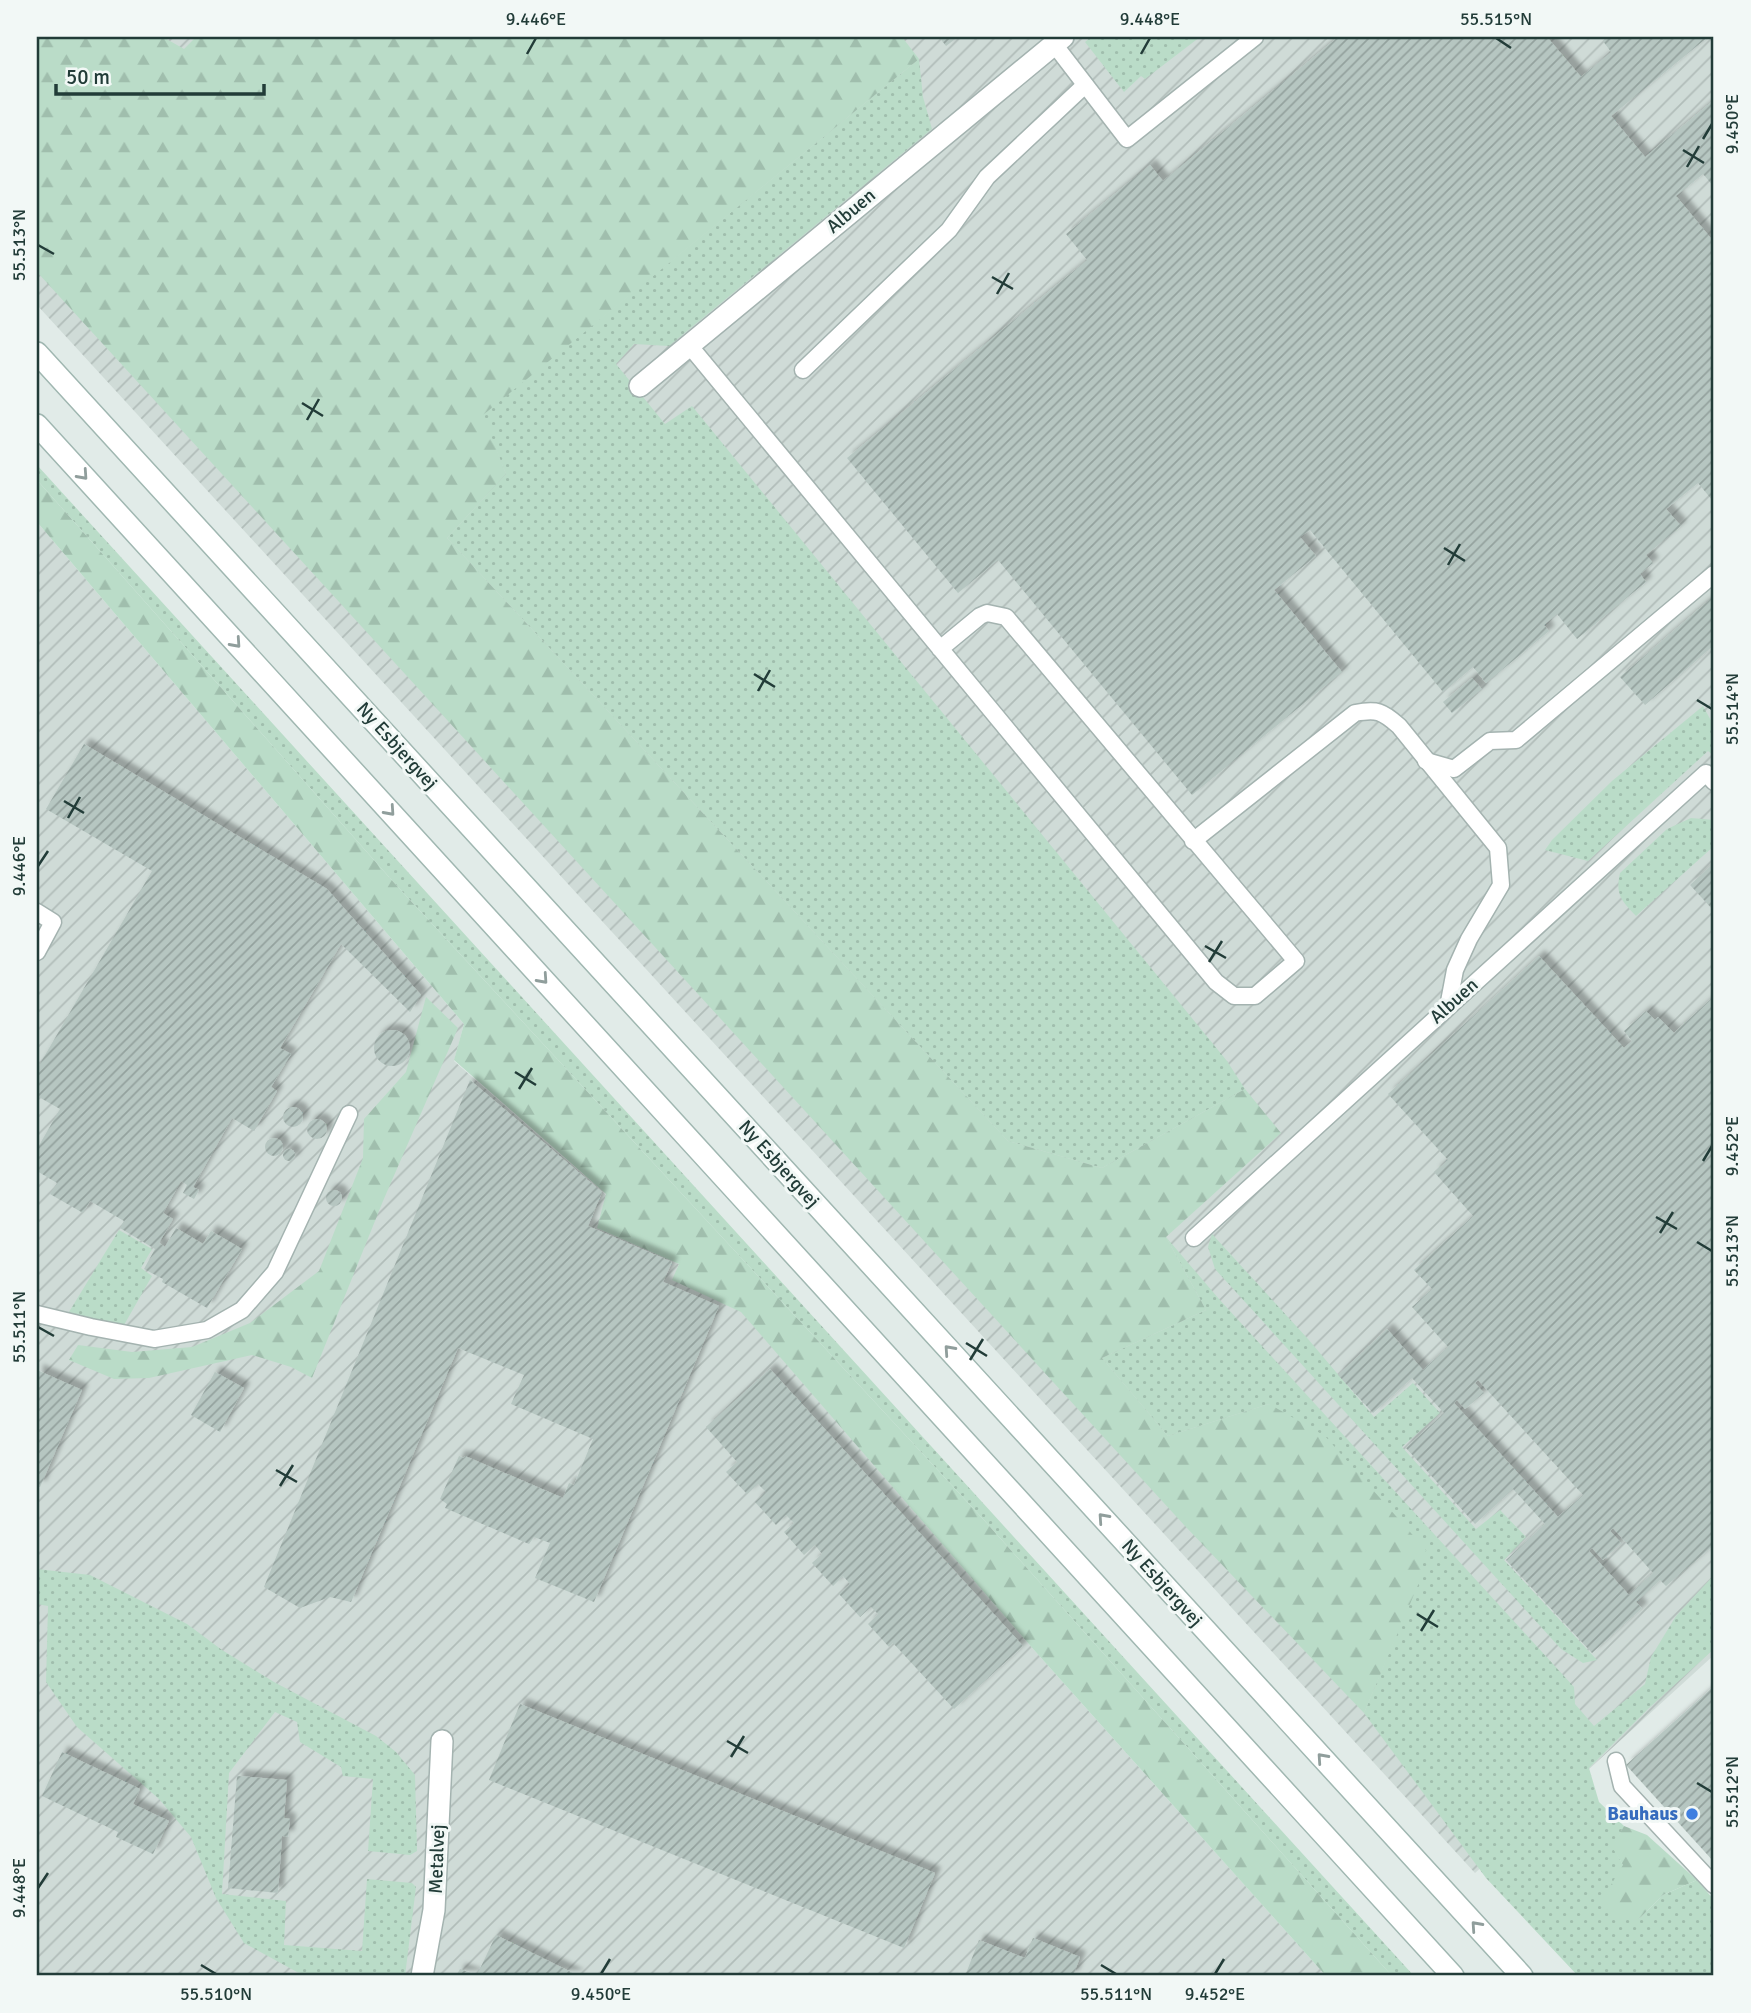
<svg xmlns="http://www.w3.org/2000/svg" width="1751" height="2013" viewBox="0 0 1751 2013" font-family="Signika,sans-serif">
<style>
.industrial{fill:url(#industrial-furrows)}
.grass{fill:url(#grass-dots)}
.forest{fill:url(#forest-firs)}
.building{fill:url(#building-hatch);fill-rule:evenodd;filter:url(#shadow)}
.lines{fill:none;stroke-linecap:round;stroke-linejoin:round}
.lane-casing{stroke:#a4b3b0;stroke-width:19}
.street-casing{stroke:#a4b3b0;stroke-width:24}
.secondary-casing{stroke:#a0b7b1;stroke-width:24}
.lane{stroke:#fff;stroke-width:16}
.street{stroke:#fff;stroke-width:21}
.secondary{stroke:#fff;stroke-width:21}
.oneway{stroke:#909e9c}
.ticks{fill:none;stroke:#223c38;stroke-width:2.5}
.shop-dot{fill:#3f7fe0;stroke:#f2f8f6;stroke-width:2.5}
.labels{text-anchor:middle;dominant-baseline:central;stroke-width:6;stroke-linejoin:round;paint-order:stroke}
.street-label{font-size:19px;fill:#223c38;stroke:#f2f8f6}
.shop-label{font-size:19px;font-weight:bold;fill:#366cbe;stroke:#f2f8f6;text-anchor:end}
.neatline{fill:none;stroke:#223c38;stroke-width:2.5}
.ticks-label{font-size:18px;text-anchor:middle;fill:#223c38}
</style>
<defs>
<pattern id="industrial-furrows" width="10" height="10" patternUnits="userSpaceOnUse" patternTransform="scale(1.75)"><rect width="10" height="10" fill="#cfdbd7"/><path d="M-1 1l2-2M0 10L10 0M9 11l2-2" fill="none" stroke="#b1bdb9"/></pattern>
<pattern id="grass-dots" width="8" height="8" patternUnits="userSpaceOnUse" patternTransform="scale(1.75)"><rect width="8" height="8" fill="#badcc8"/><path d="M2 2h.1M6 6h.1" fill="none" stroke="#a0bead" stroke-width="1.8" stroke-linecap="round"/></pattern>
<pattern id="forest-firs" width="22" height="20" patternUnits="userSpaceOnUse" patternTransform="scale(1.75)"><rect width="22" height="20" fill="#badcc8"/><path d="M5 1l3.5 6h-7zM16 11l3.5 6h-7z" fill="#a0bead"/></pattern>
<pattern id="building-hatch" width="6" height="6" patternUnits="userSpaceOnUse" patternTransform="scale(1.75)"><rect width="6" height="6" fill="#b6c6c1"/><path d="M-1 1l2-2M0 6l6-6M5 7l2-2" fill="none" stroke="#94a29e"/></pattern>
<filter id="shadow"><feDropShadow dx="6" dy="-6" stdDeviation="2" flood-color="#0004"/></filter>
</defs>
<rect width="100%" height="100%" fill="#e1ebe8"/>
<g class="industrial">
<polygon points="37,37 1714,37 1714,1655 1475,1873 37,305"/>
<polygon points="37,522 464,1024 454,1061 606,1195 598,1228 679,1264 673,1280 741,1311 1034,1650 1326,1976 37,1976"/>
</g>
<g class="grass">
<polygon points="1091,37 1200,37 1145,79 1141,76 1124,92 1085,42"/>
<polygon points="919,59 923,97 932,129 669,346 634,344 616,364 665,424 692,406 1227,1061 1245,1089 1102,1168 1008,1141 447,538 506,474 482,415"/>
<polygon points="37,465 1414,1976 1392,1976 983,1519 397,886 37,480"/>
<polygon points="1703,706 1714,726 1714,756 1708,751 1588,861 1545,850 1552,840 1612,781"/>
<path d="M1691,818l23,2v26l-78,70c-14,-15 -21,-21 -16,-43l47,-44z"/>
<polygon points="119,1230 152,1249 141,1268 152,1276 124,1325 102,1323 69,1312"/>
<polygon points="1212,1234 1308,1339 1374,1417 1413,1383 1440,1413 1402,1447 1476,1529 1500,1510 1526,1537 1504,1560 1597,1660 1583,1663 1561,1649 1215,1269 1208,1247"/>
<polygon points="1166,1237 1219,1299 1574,1687 1575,1704 1594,1726 1645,1684 1651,1657 1676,1616 1714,1575 1714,1649 1649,1708 1589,1768 1599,1802 1624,1826 1613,1847 1623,1865 1639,1919 1663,1895 1697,1880 1714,1900 1714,1976 1578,1976 1486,1878 1364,1713 1417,1585 1269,1404 1168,1436 1102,1358 1206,1310"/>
<polygon points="37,1569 90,1575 187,1624 222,1650 274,1682 376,1736 396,1752 415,1775 417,1851 410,1855 368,1851 373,1779 343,1776 341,1767 300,1742 297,1722 275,1712 229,1773 222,1894 286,1901 284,1945 362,1951 367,1879 412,1883 416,1887 405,1976 316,1976 297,1972 244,1943 216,1898 191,1837 159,1799 77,1727 46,1682 48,1606 37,1604"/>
</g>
<g class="forest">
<polygon points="37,37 163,37 184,49 196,37 902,37 919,59 483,415 506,474 447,538 1008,1141 1102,1168 1245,1089 1281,1133 1166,1237 1206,1310 1102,1358 1168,1436 1269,1404 1325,1436 1426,1550 1418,1585 1364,1713 1185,1526 37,272"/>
<polygon points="37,480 397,886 983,1519 1392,1976 1326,1976 1034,1650 741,1312 672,1280 679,1264 597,1228 606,1194 454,1060 464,1024 37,522"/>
<polygon points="426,997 458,1028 383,1201 312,1378 291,1367 252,1355 149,1378 114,1379 69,1360 78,1345 132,1352 192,1347 250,1323 319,1271 363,1158 364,1119 406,1072"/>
<polygon points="1624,1826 1647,1835 1697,1880 1663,1895 1639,1919 1619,1917 1605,1908 1603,1898 1623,1865 1612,1847"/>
</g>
<g class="building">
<polygon points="939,37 958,37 946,46"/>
<polygon points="1338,37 1547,37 1581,77 1611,52 1603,41 1609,37 1708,37 1611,116 1645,157 1714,100 1714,187 1703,174 1676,196 1714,242 1714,498 1712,500 1698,483 1666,509 1681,526 1646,555 1653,563 1640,574 1646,582 1577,639 1557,614 1544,625 1549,631 1486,683 1473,667 1443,692 1310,530 1300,537 1316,556 1274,590 1342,672 1192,795 998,560 958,593 847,458 1087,260 1066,234 1150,165 1163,181"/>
<polygon points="1714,596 1714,645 1645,705 1620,677"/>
<polygon points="1472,678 1482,689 1452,713 1443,702"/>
<polygon points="84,744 327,889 421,995 410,1012 341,944 280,1048 291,1054 271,1087 277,1091 254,1131 232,1118 193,1187 199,1190 194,1199 183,1193 187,1185 181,1181 163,1213 173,1219 159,1243 165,1247 176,1228 203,1244 211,1231 242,1249 207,1308 162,1282 163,1279 144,1269 155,1249 120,1228 124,1221 90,1201 83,1213 50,1194 57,1183 37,1171 37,1149 60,1109 37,1096 37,1069 152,871 46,809"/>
<polygon points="1714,863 1714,911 1690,885"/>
<path d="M1539,956l85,92 8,-7 -8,-10 22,-20 9,9 3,-3 16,16 39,-36 1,1v547l-48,41 -6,-6 -24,22 6,6 -50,45 -86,-93 39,-36 -32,-35 -38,35 -69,-76 38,-35 -32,-35 -39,35 -35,-38 49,-46 36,41 25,-23 -36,-40 20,-18 -18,-19 59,-54 -39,-44 14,-12 -60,-66zM1478,1380l105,115 -25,22 -104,-114 3,-3 8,9 19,-16 -9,-10zM1613,1528l40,45 -24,22 -40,-44 3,-3 11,12 18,-17 -11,-12z"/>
<circle cx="392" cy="1048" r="18"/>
<polygon points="470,1080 602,1192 588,1226 672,1262 663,1282 719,1306 594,1602 535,1578 550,1543 534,1537 529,1544 445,1508 447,1504 440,1499 459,1456 464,1458 465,1456 563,1498 569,1483 574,1485 593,1439 511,1404 524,1375 458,1348 351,1602 330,1597 300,1608 264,1587"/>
<circle cx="293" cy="1117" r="10"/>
<circle cx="317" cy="1129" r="10"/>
<circle cx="274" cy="1147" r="9"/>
<circle cx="289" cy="1155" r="6"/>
<circle cx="334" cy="1198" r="8"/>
<polygon points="770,1369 1023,1646 954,1709 893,1643 889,1647 868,1624 878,1614 871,1607 860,1617 839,1594 850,1584 843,1576 833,1586 812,1563 822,1554 815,1545 804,1555 784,1532 794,1523 786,1515 776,1525 755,1502 766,1492 758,1484 747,1494 726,1472 737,1462 706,1427"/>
<polygon points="37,1370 82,1390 40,1487 37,1486"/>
<polygon points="215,1372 244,1388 220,1432 191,1415"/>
<polygon points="1714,1686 1714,1862 1626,1765"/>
<polygon points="520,1704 935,1873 904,1948 489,1780"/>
<polygon points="62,1752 140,1789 133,1804 169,1821 153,1854 116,1837 118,1832 42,1796"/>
<polygon points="237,1776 287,1780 284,1818 290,1819 288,1837 282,1836 278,1893 228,1888"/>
<polygon points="496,1935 579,1976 456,1976 460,1969 477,1975"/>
<polygon points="1033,1938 1080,1957 1073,1976 965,1976 979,1940 1025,1958"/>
</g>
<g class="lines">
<g class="lane-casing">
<g id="lane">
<polyline points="1054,44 1127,139 1255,37"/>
<polyline points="689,345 1216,982 1234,996 1255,996 1296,961 1006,617 987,613 980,616 940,649"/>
<polyline points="803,370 949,230 987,177 1085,85"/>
<polyline points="1426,761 1454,769 1490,741 1516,740 1714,574"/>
<path d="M1193,841l162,-128c22,-4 27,-2 44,13l99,122 3,37 -32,54 -14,31 -7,37"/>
<polyline points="37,912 53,922 37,952"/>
<polyline points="1194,1238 1706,773 1714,782"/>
<polyline points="37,1314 91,1327 154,1339 207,1330 242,1310 275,1272 349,1114"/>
<polyline points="1616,1761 1622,1786 1714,1885"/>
</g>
</g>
<g class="street-casing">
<g id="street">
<polyline points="640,386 1063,37"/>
<polyline points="422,1976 434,1910 442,1741"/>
</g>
</g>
<g class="secondary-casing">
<g id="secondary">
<polyline points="37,353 1522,1976"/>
<polyline points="37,425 1453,1976"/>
</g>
</g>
<use href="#lane" class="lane"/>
<use href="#street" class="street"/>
<use href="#secondary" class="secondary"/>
</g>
<defs><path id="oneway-chevron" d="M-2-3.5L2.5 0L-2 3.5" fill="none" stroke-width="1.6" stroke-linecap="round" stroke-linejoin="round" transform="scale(1.75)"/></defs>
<g class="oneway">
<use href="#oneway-chevron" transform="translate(83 475) rotate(48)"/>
<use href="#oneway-chevron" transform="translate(236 643) rotate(48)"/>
<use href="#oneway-chevron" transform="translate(390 811) rotate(48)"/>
<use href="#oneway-chevron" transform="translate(543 979) rotate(48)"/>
<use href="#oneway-chevron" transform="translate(949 1350) rotate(-132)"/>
<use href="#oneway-chevron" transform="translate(1103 1518) rotate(-132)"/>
<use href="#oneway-chevron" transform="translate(1322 1758) rotate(-132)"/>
<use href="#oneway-chevron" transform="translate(1476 1926) rotate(-132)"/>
</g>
<path class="ticks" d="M1496,38l15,10M527,54l9,-16M1141,54l9,-16M1703,139l9,-15M1683,150l21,13M1687,167l12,-21M38,245l16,9M992,277l21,12M997,294l12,-21M302,403l21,13M307,420l12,-21M1444,548l21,13M1448,565l12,-21M754,674l21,13M758,691l12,-21M1697,700l15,9M64,801l20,12M68,818l12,-21M38,866l10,-15M1205,946l21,12M1209,962l13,-21M515,1072l21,13M519,1089l13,-21M1703,1161l9,-15M1656,1217l21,12M1660,1233l13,-21M1697,1242l15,9M38,1327l16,9M966,1343l21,13M970,1360l13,-21M276,1470l21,12M280,1486l13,-21M1417,1614l21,13M1421,1631l13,-21M727,1741l21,12M731,1757l13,-21M1697,1783l15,9M38,1888l10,-15M201,1965l15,9M1101,1965l15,9M601,1974l9,-15M1215,1974l9,-15"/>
<circle class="shop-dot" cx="1692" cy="1814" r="7"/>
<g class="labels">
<g class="street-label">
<text transform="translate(851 211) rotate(-40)">Albuen</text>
<text transform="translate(397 746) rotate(48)">Ny Esbjergvej</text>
<text transform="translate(1454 1001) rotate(-42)">Albuen</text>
<text transform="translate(779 1164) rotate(48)">Ny Esbjergvej</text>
<text transform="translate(1162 1583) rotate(48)">Ny Esbjergvej</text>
<text transform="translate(437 1859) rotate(-88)">Metalvej</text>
</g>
<g class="shop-label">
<text x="1678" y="1814">Bauhaus</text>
</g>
</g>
<rect width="1751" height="2013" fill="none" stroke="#f2f8f6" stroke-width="77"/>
<path d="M56 84v10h208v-10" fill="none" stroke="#223c38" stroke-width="3.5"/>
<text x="66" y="84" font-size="21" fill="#223c38" stroke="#f2f8f6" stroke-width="5" paint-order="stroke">50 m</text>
<rect x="38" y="38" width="1674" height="1936" class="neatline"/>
<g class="ticks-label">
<text x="536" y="25">9.446°E</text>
<text x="1150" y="25">9.448°E</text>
<text x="1496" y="25">55.515°N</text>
<text transform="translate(1732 124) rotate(-90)" y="6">9.450°E</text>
<text transform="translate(19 245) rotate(-90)" y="6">55.513°N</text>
<text transform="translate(1732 709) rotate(-90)" y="6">55.514°N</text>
<text transform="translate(19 866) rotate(-90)" y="6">9.446°E</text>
<text transform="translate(1732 1146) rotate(-90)" y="6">9.452°E</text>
<text transform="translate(1732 1251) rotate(-90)" y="6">55.513°N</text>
<text transform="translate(19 1327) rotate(-90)" y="6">55.511°N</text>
<text transform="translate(1732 1792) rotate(-90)" y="6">55.512°N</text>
<text transform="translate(19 1888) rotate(-90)" y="6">9.448°E</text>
<text x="216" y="2000">55.510°N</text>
<text x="601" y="2000">9.450°E</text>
<text x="1116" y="2000">55.511°N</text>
<text x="1215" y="2000">9.452°E</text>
</g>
</svg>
